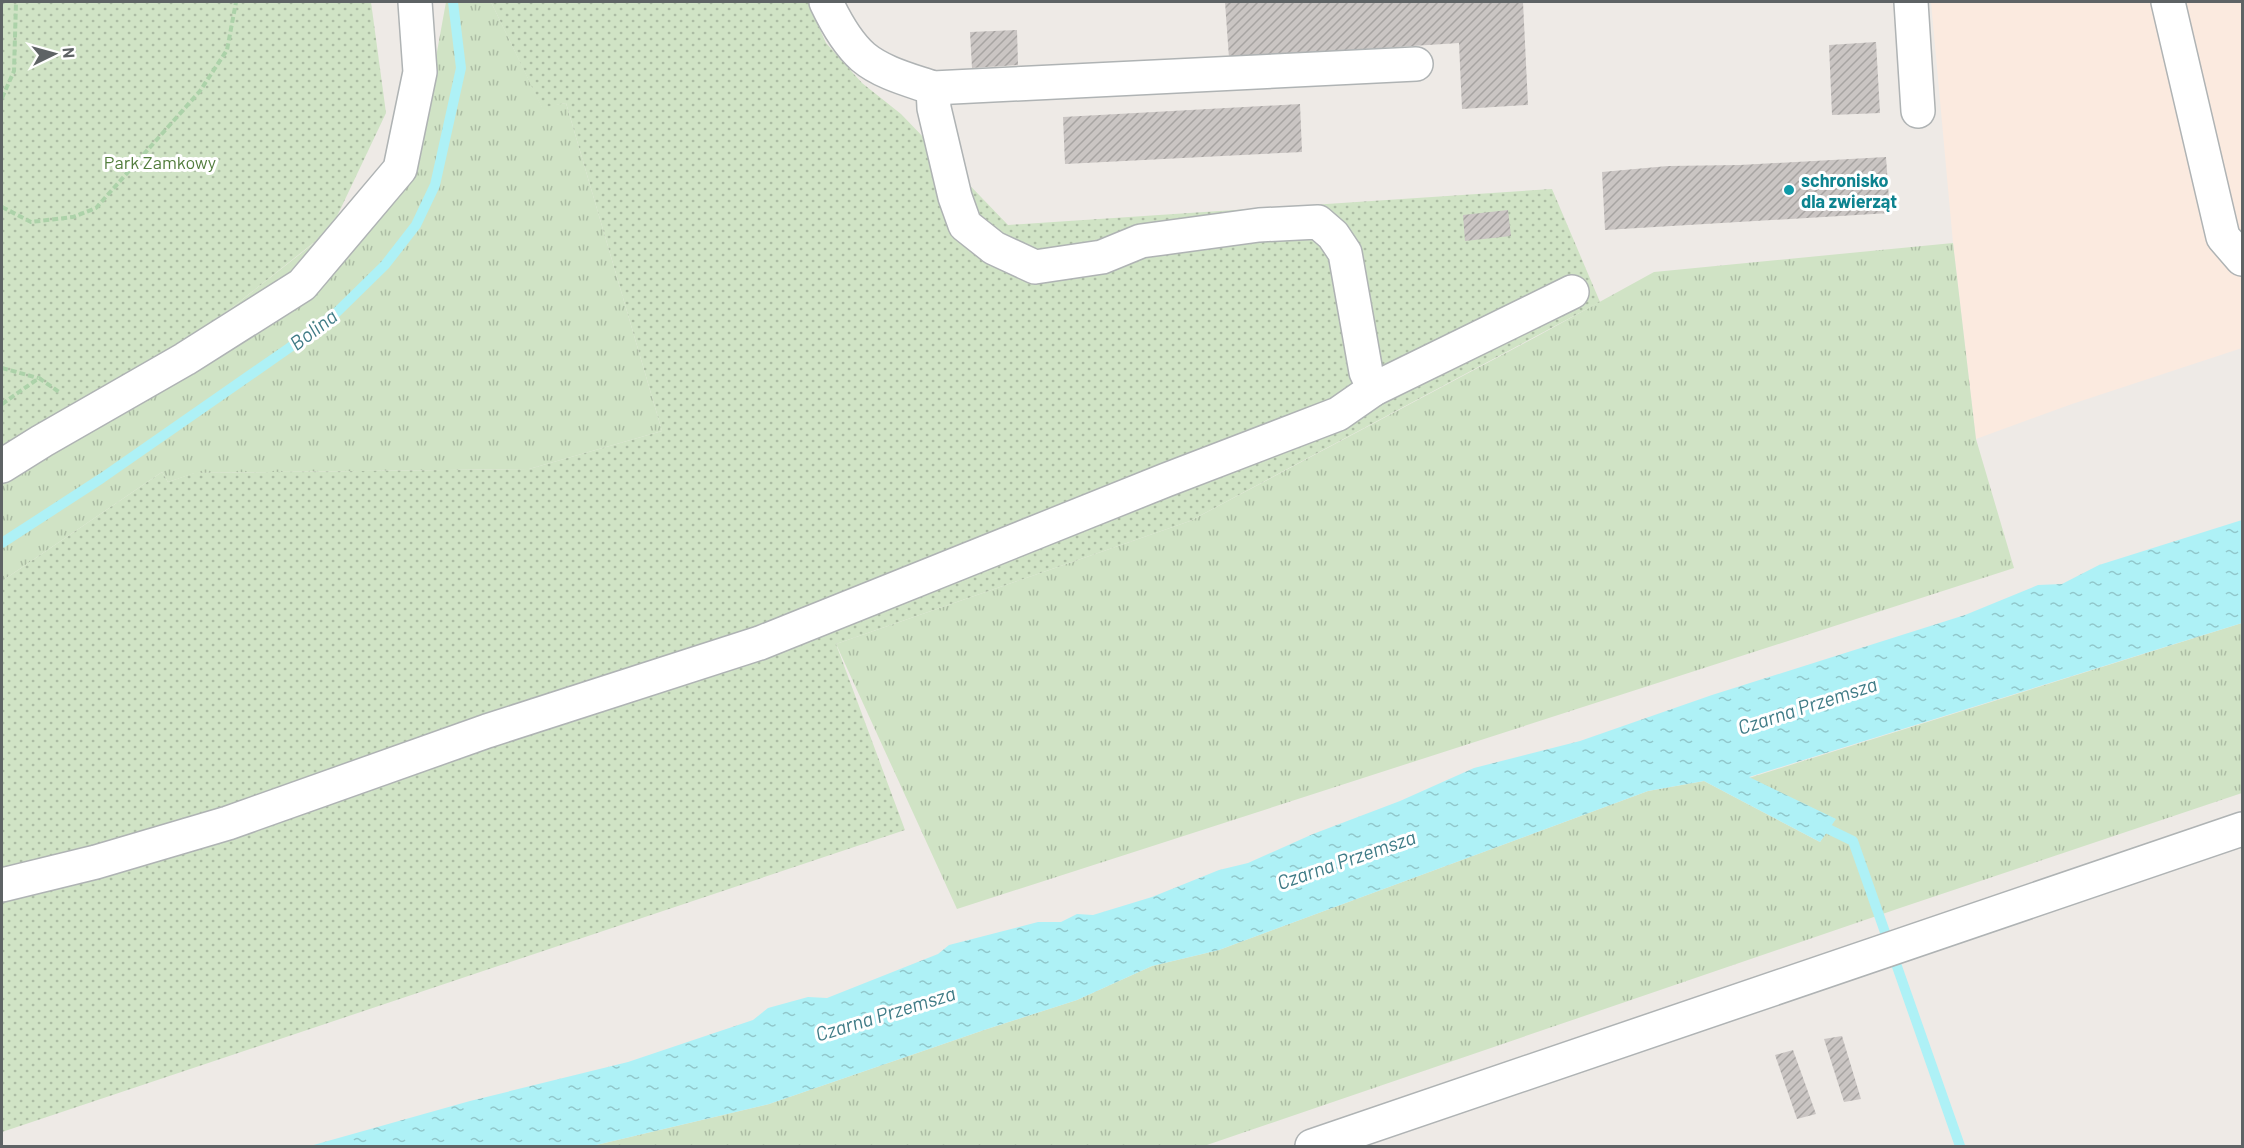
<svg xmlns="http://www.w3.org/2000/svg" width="2244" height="1148" viewBox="0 0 2244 1148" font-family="Barlow,sans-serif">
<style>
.commercial{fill:#fbeadf}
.grass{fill:url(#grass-tufts)}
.park{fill:url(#park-dots)}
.water{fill:url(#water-ripples)}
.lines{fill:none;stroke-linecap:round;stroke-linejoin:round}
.stream{stroke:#aef1f6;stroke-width:10}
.building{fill:url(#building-hatch)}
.minor-casing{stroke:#afb3b4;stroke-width:36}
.path{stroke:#acd2a9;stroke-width:4;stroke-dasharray:6 3;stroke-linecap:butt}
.minor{stroke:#fff;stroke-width:33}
.culture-dot{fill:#0f9aa8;stroke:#fff;stroke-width:2}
.labels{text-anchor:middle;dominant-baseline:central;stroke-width:6;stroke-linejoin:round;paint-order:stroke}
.park-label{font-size:18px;fill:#527d3d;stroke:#fff}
.culture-label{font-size:18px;font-weight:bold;fill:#0d838f;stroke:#fff;text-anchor:start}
.water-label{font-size:20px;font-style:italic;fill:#3f7b86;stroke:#fff}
</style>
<defs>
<pattern id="grass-tufts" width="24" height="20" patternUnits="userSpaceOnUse" patternTransform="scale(1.5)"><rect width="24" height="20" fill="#d0e3c5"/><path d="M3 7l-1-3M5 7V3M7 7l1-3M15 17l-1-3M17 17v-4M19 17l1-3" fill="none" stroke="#acbca4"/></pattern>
<pattern id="park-dots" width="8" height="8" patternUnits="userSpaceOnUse" patternTransform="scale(1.5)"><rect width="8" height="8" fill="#d0e3c5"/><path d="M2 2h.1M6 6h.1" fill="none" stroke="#acbca4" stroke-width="1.8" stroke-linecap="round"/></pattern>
<pattern id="water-ripples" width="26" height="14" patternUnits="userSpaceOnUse" patternTransform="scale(1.5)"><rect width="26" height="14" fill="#aef1f6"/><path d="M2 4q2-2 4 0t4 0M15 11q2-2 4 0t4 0" fill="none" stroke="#91c7cb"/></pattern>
<pattern id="building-hatch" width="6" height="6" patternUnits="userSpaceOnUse" patternTransform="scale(1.5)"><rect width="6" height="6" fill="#cac5c3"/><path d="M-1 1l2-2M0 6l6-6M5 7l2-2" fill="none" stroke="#a7a4a2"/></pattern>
</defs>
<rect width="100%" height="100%" fill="#eeeae6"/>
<polygon class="commercial" points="1931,2 2242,2 2242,348 2072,404 1976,439 1953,243"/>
<g class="grass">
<polygon points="446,2 491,2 542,107 566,103 662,431 529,469 195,473 168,482 162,472 2,581 2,460 229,310 417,162"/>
<polygon points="1953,243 1976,439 2014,568 957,909 836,644 1190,521 1534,338 1654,272"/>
<polygon points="2242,623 2242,793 1900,908 1204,1146 592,1146 769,1104 984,1030 1077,1000 1152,966 1219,950 1648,791 1704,781 1820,842 1835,819 1749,778"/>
</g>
<g class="park">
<polygon points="2,2 371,2 386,113 331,229 229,310 2,460"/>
<polygon points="491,2 808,2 826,43 862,83 901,114 1008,225 1552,189 1600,302 1190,521 836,644 905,830 2,1132 2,581 162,472 168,482 194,473 529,469 662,431 566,103 542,108"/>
</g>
<polygon class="water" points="2242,520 2242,623 1749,777 1836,819 1820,842 1704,781 1648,791 1219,950 1152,966 1077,1000 984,1030 769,1104 592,1146 310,1146 470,1101 628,1062 753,1020 768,1008 808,997 827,998 938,954 949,945 1038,922 1061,922 1077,914 1093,915 1152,897 1219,870 1248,863 1313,834 1400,801 1474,768 1580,741 1712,695 1965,615 2038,585 2062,584 2099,565"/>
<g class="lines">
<g class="stream">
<polyline points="2,543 102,478 289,348 336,313 385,265 416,225 435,185 461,68 453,2"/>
<polyline points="1818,824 1853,841 1960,1146"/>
</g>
</g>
<g class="building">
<polygon points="1225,2 1523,2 1528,105 1462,109 1459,43 1229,58"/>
<polygon points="1017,30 1018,65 972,68 970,32"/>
<polygon points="1876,42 1880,113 1832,115 1829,45"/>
<polygon points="1300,104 1302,152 1065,164 1063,117"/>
<polygon points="1886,157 1890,213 1605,230 1602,172 1668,166 1740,165"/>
<polygon points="1508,210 1511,236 1465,241 1463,215"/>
<polygon points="1842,1036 1861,1099 1844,1102 1824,1039"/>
<polygon points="1793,1050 1816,1114 1797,1119 1775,1055"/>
</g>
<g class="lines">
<g class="minor-casing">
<g id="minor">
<path d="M826,2c9,19 21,41 37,55 19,16 47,23 70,31l483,-24"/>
<polyline points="1911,2 1918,111"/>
<polyline points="2168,2 2223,237 2242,259"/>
<polyline points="933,88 934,108 955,197 965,225 994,248 1035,267 1102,257 1141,241 1259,225 1318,222 1333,235 1345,253 1366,372 1374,389"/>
<polyline points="2,466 42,441 185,359 302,285 400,169 420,72 415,2"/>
<polyline points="2,885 96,862 228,823 487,731 760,643 1166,480 1338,414 1374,389 1572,292"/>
<polyline points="1312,1146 2242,829"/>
</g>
</g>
<g class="path">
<polyline points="2,98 14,71 16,2"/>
<polyline points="2,207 31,222 73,217 96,208 200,91 227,50 236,2"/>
<polyline points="2,368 38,378"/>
<polyline points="2,404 39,378 59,392"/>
</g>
<use href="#minor" class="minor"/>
</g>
<circle class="culture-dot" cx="1789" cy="190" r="6"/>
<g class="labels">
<g class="park-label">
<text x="160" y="162">Park Zamkowy</text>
</g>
<g class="culture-label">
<text x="1801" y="180">schronisko<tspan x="1801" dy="21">dla zwierząt</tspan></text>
</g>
<g class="water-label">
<text transform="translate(313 329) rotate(-37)">Bolina</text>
<text transform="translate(1807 705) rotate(-18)">Czarna Przemsza</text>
<text transform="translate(1346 859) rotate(-19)">Czarna Przemsza</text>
<text transform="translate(885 1013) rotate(-17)">Czarna Przemsza</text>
</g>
</g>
<rect width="2244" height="1148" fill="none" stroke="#5e6365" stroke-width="6"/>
<g transform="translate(54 54) rotate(85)" stroke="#ffffff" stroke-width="4.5" paint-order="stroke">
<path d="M0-4.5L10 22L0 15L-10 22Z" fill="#5e6365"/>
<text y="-9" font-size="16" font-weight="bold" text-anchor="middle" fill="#5e6365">N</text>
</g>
</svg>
